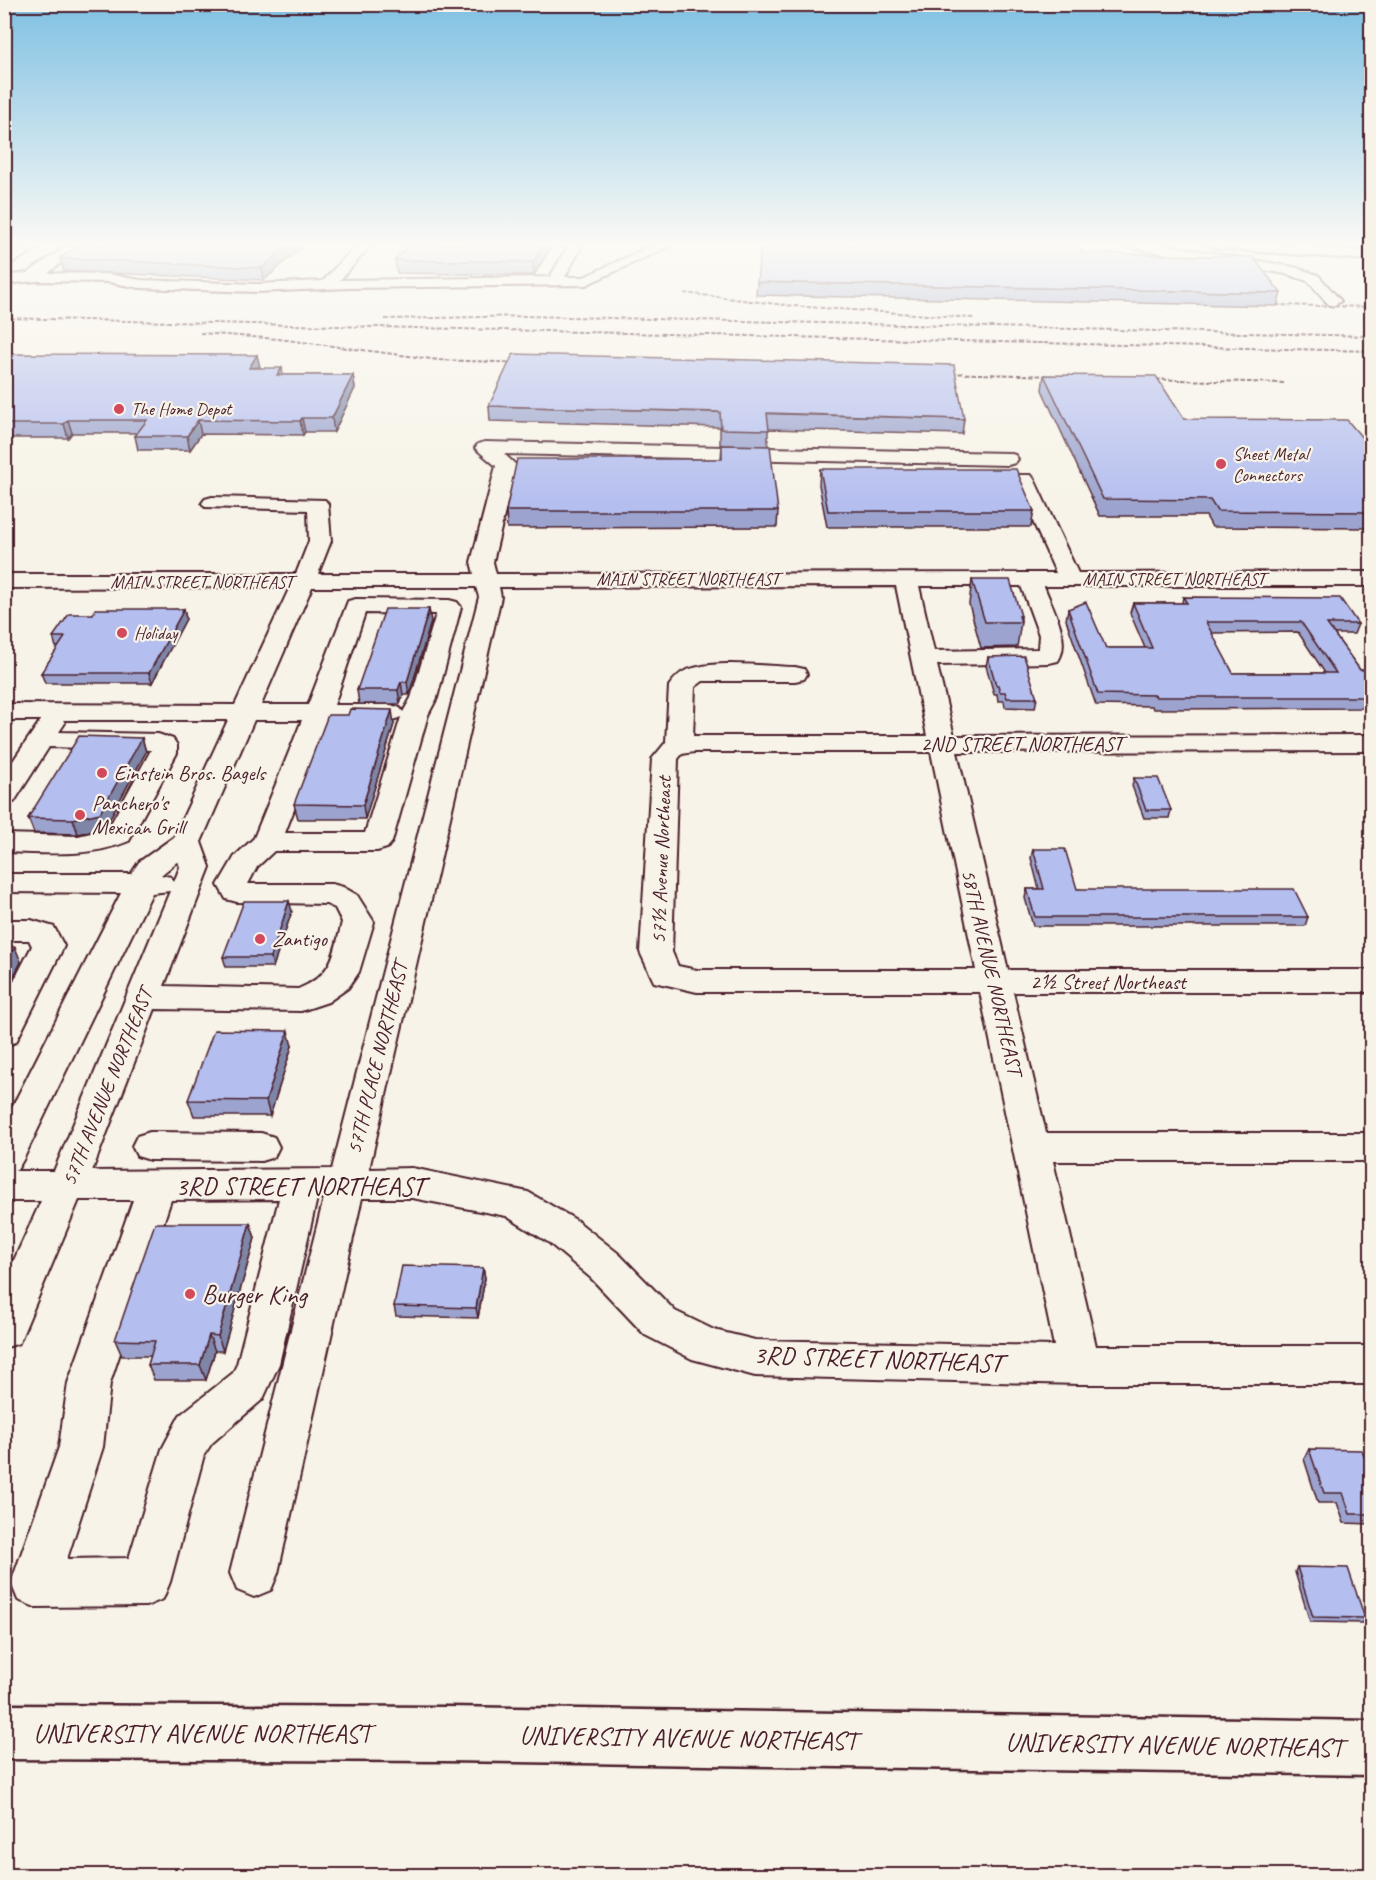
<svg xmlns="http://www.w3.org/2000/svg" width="1376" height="1880" viewBox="0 0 1376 1880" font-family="Caveat,sans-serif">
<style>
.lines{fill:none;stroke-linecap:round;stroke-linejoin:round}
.minor-casing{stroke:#4a1f2b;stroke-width:4}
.major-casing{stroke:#4a1f2b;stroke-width:5}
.minor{fill:#f7f3e8;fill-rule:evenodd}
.major{fill:#f7f3e8;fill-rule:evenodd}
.rail{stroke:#4a1f2b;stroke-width:2;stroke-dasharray:4.5 2;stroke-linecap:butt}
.wall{fill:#9ba3ce;stroke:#4a1f2b;stroke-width:1.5;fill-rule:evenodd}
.shaded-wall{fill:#7e85a7;stroke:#4a1f2b;stroke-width:1.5}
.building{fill:#b4beef;stroke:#4a1f2b;stroke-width:1.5;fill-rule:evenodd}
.poi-dot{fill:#d1495b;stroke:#f7f3e8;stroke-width:2}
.labels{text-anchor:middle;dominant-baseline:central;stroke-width:4.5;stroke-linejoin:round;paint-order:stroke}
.far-poi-label{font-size:18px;fill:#4a1f2b;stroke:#f7f3e8;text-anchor:start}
.far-street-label{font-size:18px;fill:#4a1f2b;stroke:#f7f3e8}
.street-label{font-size:21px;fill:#4a1f2b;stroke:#f7f3e8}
.poi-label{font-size:21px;fill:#4a1f2b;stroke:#f7f3e8;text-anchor:start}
.near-street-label{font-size:26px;fill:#4a1f2b;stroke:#f7f3e8}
.near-poi-label{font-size:26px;fill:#4a1f2b;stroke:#f7f3e8;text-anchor:start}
</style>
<rect width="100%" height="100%" fill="#f7f3e8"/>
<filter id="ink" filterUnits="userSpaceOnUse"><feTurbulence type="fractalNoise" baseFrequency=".0167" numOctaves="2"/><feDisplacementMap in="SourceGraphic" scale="12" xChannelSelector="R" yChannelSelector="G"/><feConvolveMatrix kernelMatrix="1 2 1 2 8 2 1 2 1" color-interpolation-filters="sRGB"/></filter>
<g filter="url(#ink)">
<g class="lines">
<g class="minor-casing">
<g id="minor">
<polygon points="27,244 44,244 4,268 4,258"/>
<polygon points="69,244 86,244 48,273 108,274 140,280 257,284 323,281 357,244 372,244 340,280 550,277 569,244 583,244 565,277 584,277 655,244 674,244 586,285 349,288 257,292 140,288 108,282 38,281 4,284 4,276 28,273"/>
<polygon points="1125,244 1160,244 1294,267 1318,275 1341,301 1333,306 1328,304 1308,281 1286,274 1132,248"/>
<polygon points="1293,244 1308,244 1309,246 1302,250"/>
<path d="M485,442l523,11 7,2 3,4 -3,4 -7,2 -504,-11 12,11 -23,97 3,12 560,-1 -42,-94 3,-4h14l3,4 44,94 294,-1v14h-328c8,21 28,54 14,75l-9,2 -112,2 17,71 418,-1v16l-415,1 51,218h364v22h-359l33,141h326v28h-319l43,185h276v38h-293l-324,-8 -63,-17 -47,-24 -54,-57 -43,-36 -42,-26 -94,-18h-50l-84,375 -7,17 -17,7 -17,-7 -7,-17 94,-375h-7l-38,166 -16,35 -51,44 -8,12 -34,127 -7,17 -17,7 -111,1 -17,-7 -7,-17 48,-136 9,-64 65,-183h-54l-60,143 -15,5v-66l37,-81h-37v-78l117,-230 -117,-1v-18h127l8,-12 35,-25 54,-117h-165l2,3 -6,9 99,2 15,5 4,6v8l-48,88c-41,17 -82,12 -125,11v-18l74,2 30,-7 43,-79 -102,-3 -35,55 -10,2v-30l37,-54h-37v-16l231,1 55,-118 -286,1v-14h292l13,-33 -1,-31 -103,-3 -3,-4 3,-4 7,-2 113,3 3,4 3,37 -13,33h156l-3,-12 25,-96 -21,-18 3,-4zM896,586l31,150h-234l2,-49 8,-6h92l9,-2 3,-5 -3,-5 -9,-2c-32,-1 -79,-8 -108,3 -8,3 -13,9 -18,16l-3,56 -14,17 -12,193 14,30 43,10h283l74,354 -299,-6 -41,-10 -39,-19 -56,-57 -43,-34 -48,-28 -116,-24 -43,1 132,-572 -2,-10zM919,586h102l18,49 -1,14 -104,2zM312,587h164l3,10 -147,572 -240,2 63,-162 146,2 27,-9 20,-14 11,-16 15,-50 -17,-27 -14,-8 -11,-3h-84l9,-17 17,-16h103l10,-3 5,-6 36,-127 9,-17 24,-91 -4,-5 -8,-2 -93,-1 -8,2 -40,104h-47zM365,613l71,1 -25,84 -8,14 -3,-4 -9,-3h-57zM401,717l-36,116h-80l43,-112h63zM254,720h48l-48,118 -19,18 -17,29 8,14 11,3 89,2 9,4 7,14c-8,32 -9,53 -44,67l-134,-3 46,-119 -9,-25zM694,752h237l45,218h-279l-19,-4 -6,-14 6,-193 4,-5zM178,861l2,6 -6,15 -3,-5 -10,-2zM170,891l-116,280h-40l3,-1 6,-10 129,-267zM279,1199l-42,165 -4,9 -53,42 -18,34 -33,109 -62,1 36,-112 7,-64 61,-183z"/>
<polygon points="4,920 31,920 54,927 64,946 16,1042 4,1046 4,1000 32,946 29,940 4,940"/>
<polygon points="150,1132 261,1133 274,1137 279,1147 274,1157 261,1161 150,1160 137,1156 132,1146 137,1136"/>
</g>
</g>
<g class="major-casing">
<g id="major">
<polygon points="1208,244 1278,244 1372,252 1372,260 1215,248"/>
<polygon points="4,1705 445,1707 1372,1721 1372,1775 445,1761 4,1759"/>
</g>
</g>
<use href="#minor" class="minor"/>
<use href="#major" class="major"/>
<g class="rail">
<polyline points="684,293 793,306 974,318"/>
<polyline points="1276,305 1372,307"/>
<polyline points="4,318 1372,351"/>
<polyline points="385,319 527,316 1372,336"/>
<polyline points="200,333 279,339 439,360 525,363"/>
<polyline points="939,373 1059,376"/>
<polyline points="1143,379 1284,383"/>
</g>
</g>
<g class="wall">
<polygon points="81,244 305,244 264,280 64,271 60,258"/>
<polygon points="553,244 534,275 397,273 395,260"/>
<polygon points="757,282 1281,293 1277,306 756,295"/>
<polygon points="4,354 260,368 283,375 353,375 355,388 334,432 305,432 303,435 201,434 190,450 138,450 135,436 136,433 72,433 68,438 4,438"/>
<polygon points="1044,375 1184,419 1371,448 1371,528 1212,527 1206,516 1100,516 1042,390"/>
<polygon points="489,406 964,419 962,434 768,429 768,446 720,445 720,427 490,421"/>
<polygon points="722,445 778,511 777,527 507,528 506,511 721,459"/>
<polygon points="820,469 1034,511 1031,527 827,527 819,485"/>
<polygon points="972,580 1021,616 1021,622 1017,647 981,648 969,604"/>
<path d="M1183,597l175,27 -4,10h-20l26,36h11v38l-218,1 -1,-3 -56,-1 -30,-85 2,-11 38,39h39l-15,-35 3,-10h49zM1298,632l27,41h-92l-22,-40z"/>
<polygon points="184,609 186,619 152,683 45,683 41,673 59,647 56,647 53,637 93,614"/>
<polygon points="429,609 431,622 409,695 403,695 400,704 359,704 357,690"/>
<polygon points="988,657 1037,698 1035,708 1005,707 1004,701 998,701 997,694 994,694 986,666"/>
<polygon points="394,724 365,819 298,819 294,804"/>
<polygon points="142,738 146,752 105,827 78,834 34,833 28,818"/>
<polygon points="1371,772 1371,786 1368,781"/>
<polygon points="1134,778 1171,810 1169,818 1144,818 1132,786"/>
<polygon points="1033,849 1077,889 1308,917 1305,926 1033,926 1025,898 1027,889 1039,889 1031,858"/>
<polygon points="292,911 273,967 226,967 223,957"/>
<polygon points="292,1046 270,1116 194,1116 188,1100"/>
<polygon points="250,1223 255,1238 223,1351 215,1351 206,1380 154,1380 148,1365 151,1356 122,1356 115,1340"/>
<polygon points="483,1268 485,1278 478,1318 396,1316 394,1306"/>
<polygon points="1309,1449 1371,1476 1371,1524 1344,1523 1337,1503 1318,1503 1304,1459"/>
<polygon points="1297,1567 1365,1618 1362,1623 1310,1622 1295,1572"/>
</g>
<g class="shaded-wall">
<polygon points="289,244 305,244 264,280 262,268"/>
<polygon points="545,244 553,244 534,275 533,262"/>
<polygon points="257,355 260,367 249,368"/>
<polygon points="282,368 284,381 277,375"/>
<polygon points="353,375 355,388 334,432 332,418"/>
<polygon points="302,418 305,432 303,435 300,421"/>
<polygon points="68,420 72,433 68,438 64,424"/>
<polygon points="198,420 201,434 190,450 187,436"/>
<polygon points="184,609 186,619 152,683 149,673"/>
<polygon points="429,609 431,622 409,695 407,682"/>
<polygon points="401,682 403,695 400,704 398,690"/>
<polygon points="392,710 394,724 365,819 363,805"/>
<polygon points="142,738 146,752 105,827 78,834 73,819"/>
<polygon points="289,901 292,911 273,967 271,957"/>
<polygon points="15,947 21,962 4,994 4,967"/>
<polygon points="288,1031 292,1046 270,1116 266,1101"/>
<polygon points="250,1223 255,1238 223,1351 218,1336"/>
<polygon points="483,1268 485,1278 478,1318 476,1308"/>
<polygon points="209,1335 215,1351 206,1380 200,1365"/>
</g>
<g class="building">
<polygon points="81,244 289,244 262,268 60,258"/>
<polygon points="409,244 545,244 533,262 395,260"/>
<polygon points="761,244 1078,244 1082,253 1253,257 1281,293 757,282"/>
<polygon points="4,354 257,355 249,368 282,368 277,375 353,375 332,418 302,418 300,421 198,420 187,436 135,436 147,420 68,420 64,424 4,424"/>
<polygon points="513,354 954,365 964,419 767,413 769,430 721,429 720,412 489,406"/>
<polygon points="1044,375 1156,376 1184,419 1347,420 1371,448 1371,512 1217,511 1210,500 1103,499"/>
<polygon points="722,445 770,446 778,511 506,511 517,459 722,459"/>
<polygon points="820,469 1016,469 1034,511 828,511"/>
<polygon points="972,580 1010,580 1021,616 1019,616 1021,622 985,622"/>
<path d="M1183,597l157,1 18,26h-31l33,46h11v27h-215l-1,-2 -57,-1 -30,-85 18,-7 20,46h46l-19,-45h54zM1206,622h95l35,51h-103z"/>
<polygon points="95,609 184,609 149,673 41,673 65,637 53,637 69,614 93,614"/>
<polygon points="385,609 429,609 407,682 401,682 398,690 357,690"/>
<polygon points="1024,656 1037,698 1007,698 1005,692 1000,692 998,685 996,685 988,657"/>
<polygon points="350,709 392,710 363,805 294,804 328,715 348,715"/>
<polygon points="79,736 142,738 100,813 73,819 28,818"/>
<polygon points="1134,778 1158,778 1171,810 1146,810"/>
<polygon points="1033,849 1065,849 1077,889 1294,889 1308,917 1035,917 1027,889 1044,889"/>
<polygon points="244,901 289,901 271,957 223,957"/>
<polygon points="4,947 15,947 4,967"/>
<polygon points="214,1030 288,1031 266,1101 188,1100"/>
<polygon points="155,1223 250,1223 218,1336 209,1335 200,1365 148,1365 155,1341 115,1340"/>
<polygon points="402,1266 483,1268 476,1308 394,1306"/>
<polygon points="1309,1449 1362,1450 1371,1476 1371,1514 1350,1514 1343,1493 1324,1493"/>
<polygon points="1297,1567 1348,1568 1365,1618 1313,1617"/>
</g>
</g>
<linearGradient id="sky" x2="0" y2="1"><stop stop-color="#7fc0e3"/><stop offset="0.48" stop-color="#fbfaf5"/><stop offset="1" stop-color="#fbfaf5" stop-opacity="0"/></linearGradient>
<rect width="1376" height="508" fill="url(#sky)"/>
<g class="poi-dot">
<circle cx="119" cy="409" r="6"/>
<circle cx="1221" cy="464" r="6"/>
<circle cx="122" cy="633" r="6"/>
<circle cx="102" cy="773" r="6"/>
<circle cx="80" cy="815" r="6"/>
<circle cx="260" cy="939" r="6"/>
<circle cx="190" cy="1294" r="6"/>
</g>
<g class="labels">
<g class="far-poi-label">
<text x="131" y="409">The Home Depot</text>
<text x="1233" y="454">Sheet Metal<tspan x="1233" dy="21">Connectors</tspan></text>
<text x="134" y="633">Holiday</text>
</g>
<g class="far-street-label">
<text x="688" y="579">MAIN STREET NORTHEAST</text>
<text x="1174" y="579">MAIN STREET NORTHEAST</text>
<text x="202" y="582">MAIN STREET NORTHEAST</text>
</g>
<g class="street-label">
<text x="1022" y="744">2ND STREET NORTHEAST</text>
<text transform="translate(661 860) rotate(-88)">57½ Avenue Northeast</text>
<text transform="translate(992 972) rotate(77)">58TH AVENUE NORTHEAST</text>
<text x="1108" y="982">2½ Street Northeast</text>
<text transform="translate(377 1058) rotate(-76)">57TH PLACE NORTHEAST</text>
<text transform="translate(107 1087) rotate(-68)">57TH AVENUE NORTHEAST</text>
</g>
<g class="poi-label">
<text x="114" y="773">Einstein Bros. Bagels</text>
<text x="92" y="803">Panchero's<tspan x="92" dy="24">Mexican Grill</tspan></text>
<text x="272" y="939">Zantigo</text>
</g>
<g class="near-street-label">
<text x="300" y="1186">3RD STREET NORTHEAST</text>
<text transform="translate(878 1359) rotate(2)">3RD STREET NORTHEAST</text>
<text x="202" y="1733">UNIVERSITY AVENUE NORTHEAST</text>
<text transform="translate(688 1738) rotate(1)">UNIVERSITY AVENUE NORTHEAST</text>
<text transform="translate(1174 1745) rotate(1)">UNIVERSITY AVENUE NORTHEAST</text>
</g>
<g class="near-poi-label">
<text x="202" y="1294">Burger King</text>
</g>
</g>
<rect width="1376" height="1880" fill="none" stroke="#f7f3e8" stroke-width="24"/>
<rect x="12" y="12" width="1352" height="1856" fill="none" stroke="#4a1f2b" stroke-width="2" filter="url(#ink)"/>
</svg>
